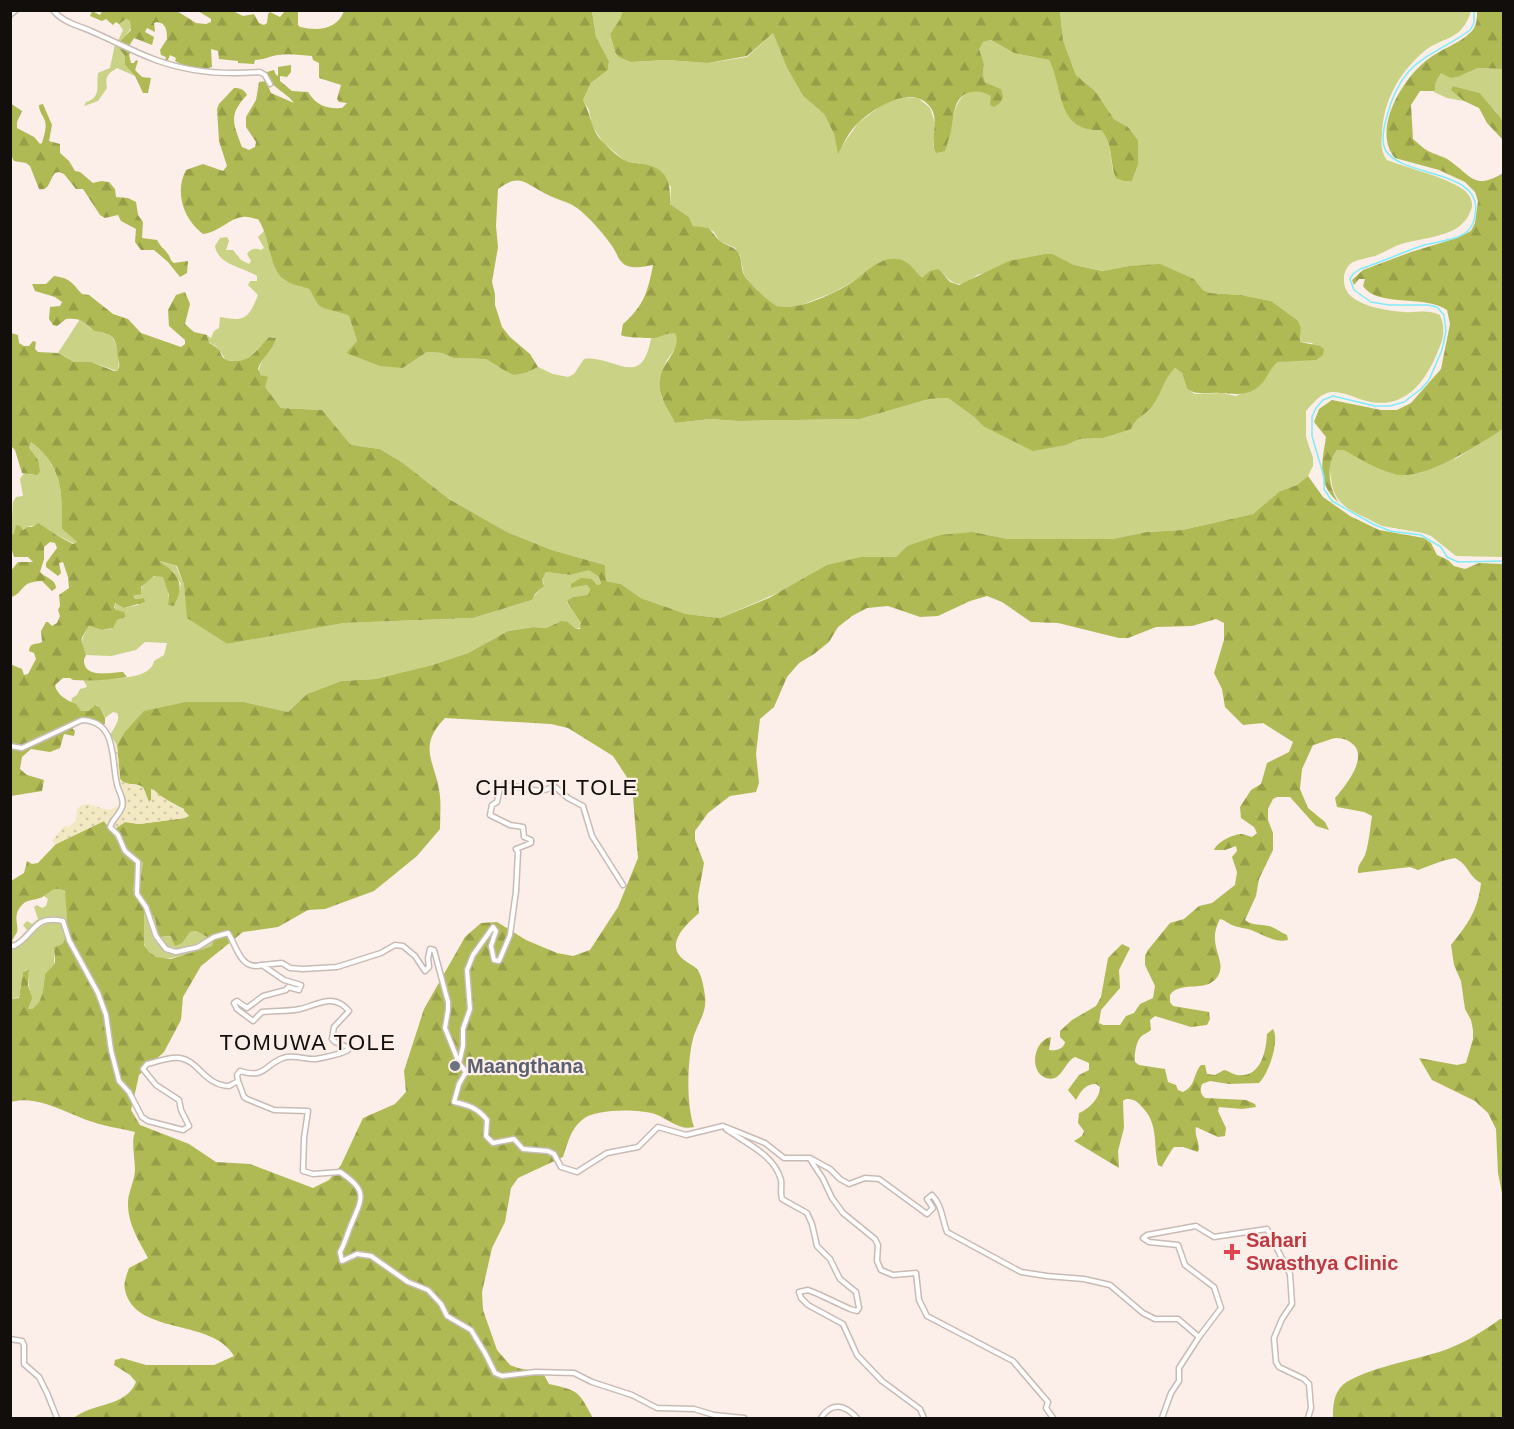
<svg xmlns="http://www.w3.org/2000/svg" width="1514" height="1429" viewBox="0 0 1514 1429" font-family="Helvetica,sans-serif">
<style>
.grass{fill:#c9d285}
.forest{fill:url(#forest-firs);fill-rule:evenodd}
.sand{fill:url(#sand-dots)}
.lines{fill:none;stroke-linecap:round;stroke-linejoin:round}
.stream{stroke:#80ecfb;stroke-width:1.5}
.minor-casing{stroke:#c8bbb5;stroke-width:7}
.minor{stroke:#fff;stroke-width:4}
.worship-dot{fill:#6b7280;stroke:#fceee8;stroke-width:2}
.health-dot{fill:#e0444e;stroke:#fceee8;stroke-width:2}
.labels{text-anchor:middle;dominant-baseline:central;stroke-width:4.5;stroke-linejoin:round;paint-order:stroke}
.worship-label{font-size:20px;font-weight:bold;fill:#5b616d;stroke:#fceee8;text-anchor:start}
.health-label{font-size:20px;font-weight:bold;fill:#be3a42;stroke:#fceee8;text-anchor:start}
.quarter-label{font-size:22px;letter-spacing:1.5px;fill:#120e0c;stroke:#fceee8}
</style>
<defs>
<pattern id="forest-firs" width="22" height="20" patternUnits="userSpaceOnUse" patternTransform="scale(1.5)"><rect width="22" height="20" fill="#afba54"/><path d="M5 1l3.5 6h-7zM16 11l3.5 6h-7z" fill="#969f48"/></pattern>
<pattern id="sand-dots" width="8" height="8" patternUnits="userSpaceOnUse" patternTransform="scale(1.5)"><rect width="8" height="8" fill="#f2e8c2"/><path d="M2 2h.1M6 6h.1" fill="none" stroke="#cec6a6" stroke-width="1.8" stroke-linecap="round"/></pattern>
</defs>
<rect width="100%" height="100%" fill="#fceee8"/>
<g class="grass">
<path d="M592,11h31l-3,8 -10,15 5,18 16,10 35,-2 42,3 39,-6 26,-24 14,35 16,28 21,18 10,20 4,18 20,-29 27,-20 16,-6 17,1 12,10 5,15 -2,23 18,-14c2,-22 11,-55 40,-36l10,-7 -16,-7 -2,-8 1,-10 -6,-15 5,-7 8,-2 23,13 35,7c13,25 5,50 34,65 7,4 10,5 18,5 11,12 9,25 12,41l19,10 6,-16v-25l-10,-13 -14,-8 -19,-28 -19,-16 -13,-35 -3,-29h411c-10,33 -30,24 -50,43 -23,21 -38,48 -39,80 -1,10 -1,18 5,26 25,10 55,15 77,30 6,5 10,13 7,20 -10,30 -51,26 -75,36 -7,3 -13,7 -21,10 -7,2 -15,3 -22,6 -12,7 -12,27 -1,35 12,10 37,14 52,15 14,1 23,-3 36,3 7,17 2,27 -5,43 -14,31 -36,53 -72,42 -9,-3 -22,-9 -32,-8 -10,1 -19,12 -25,19v26l7,21v8l-5,10 -11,9 -17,6 -27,23 -71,16 -35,2 -35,7h-104l-35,-7 -66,14 -11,11h-35l-141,61 -34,-4 -45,-16 -20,-14 -15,-3 -1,-16 -53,-15 -45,-18 -58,-33 -46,-36 -23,-14 -29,-4 -29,-35 -41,-2 -16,-21v-10l-6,-4c-1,-8 11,-26 15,-36h-5c-16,15 -18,28 -43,23l-10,-14 -8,-4v-6l3,2 3,-7 5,-3 1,-11c23,4 28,4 38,-22l-10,-10 2,-4h7v-5c-14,-9 -39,-11 -42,-30l5,-8 7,-1 2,4 -3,9h7l8,10 8,4 2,-3 -4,-7c4,-6 8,-6 14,-4l3,-2 -6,-11 7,-7 11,40 8,10 25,9 17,20 11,1 12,6 8,25 -11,12 57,15 24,-16 15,1 11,5 33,1 16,10 26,3 10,-5 15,7 15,3 6,-3 10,-15c29,-5 58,33 67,-21l24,-6 2,5v9l-10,14 -7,18 1,18 14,27 35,-4 28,2 122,-2 69,-20 19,-1 26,19 9,9 83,19 14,-6 23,-1 45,-27 6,-7 15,-30 6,-6 7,5 5,16 8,5 26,-1 15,3 27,-14 10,-16 5,-4 17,-2 18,-17 -13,-1 1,-14 -30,-27 -30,-6 -31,-2 -7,-3 -9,-11 -65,-13 -25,5 -30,-6 -21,-11 -76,21c-18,15 -24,10 -38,-6l-17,10 -16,-17h-26l-26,19 -22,12 -36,14 -10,1 -12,-2 -22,-21 -8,-10 -4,-20 -5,-7 -15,-7 -7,-10 -20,-5 -4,-9 -19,-13 1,-17 -24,-22 -22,-4 -22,-19 -11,-16 -3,-16 -6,-10 8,-17 17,-13 1,-9 -13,-24z"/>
<path d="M126,19l4,2 1,7 -13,19 7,9v9l10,11 -18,-8c-10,6 -12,9 -10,20l-9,13 -14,5 2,-4c16,-4 10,-18 12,-29l12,-5 5,-24 4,-5 4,-9 -4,-6z"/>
<polygon points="1478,68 1503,69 1503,124 1496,111 1486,102 1480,93 1453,86 1452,90 1464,101 1447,98 1434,92 1435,84 1441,73 1460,76"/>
<path d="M80,319c7,3 7,6 11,10 5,4 10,1 15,3 11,3 16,31 11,39l-23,-8 -20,-1 -16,-9z"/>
<path d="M1503,429v128l-47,-1 -25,-20 -8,-3 -41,-7 -6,-3c-24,-13 -42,-15 -45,-45 -2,-11 -2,-19 6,-28h6l51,24 63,-16z"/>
<path d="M31,442c32,26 31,49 31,87l15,13 -2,2 -28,-14 -6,-6 -14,3 -5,3 -2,-1 -6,5h-3l2,-32 3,-5 7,-1 -3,-17 4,-6 9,2 -2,-24 -2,-3z"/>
<path d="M160,561l16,5 8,19 4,33 39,26 117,-21 129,-5 59,-18c3,-7 9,-9 12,-16l-2,-4 4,-8 24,3 19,-6 10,8 2,7 -4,1 -5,-6 -20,9 15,-3 3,4 -2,6 -15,2 -6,5 12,16 3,9 -6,2 -8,-7h-10l-12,6 -14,-1 -24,4 -40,22 -36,12 -57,14 -34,2 -34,13 -19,18 -44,-10 -120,31 -7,12 -7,-10c4,-7 11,-15 7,-22l-4,-1 -8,6 -4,-10 -4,-3 -8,6h-8l-10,-8 1,-5 5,-3 3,-6 7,-2 -4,-8c16,0 68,3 71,-18l10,-6 3,-12 -22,-1 -9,8 -25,6 -25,-1c-6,-15 -5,-15 3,-29l13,4 9,-1 6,-9 9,-3 -10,-7 -2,-5 3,-2 7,5 14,-3 4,-7 -7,1 -2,-3 5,-1c4,-11 12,-19 23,-20 6,7 9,20 7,28h8l5,-19 -7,-12 -12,-7z"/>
<path d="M120,845l23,18c0,7 -3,12 -4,20 0,13 11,24 16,36 2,7 3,12 7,18l10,-1 12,3 6,-7 6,-1 17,9 -1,6c-19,5 -57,25 -67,0 -4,-11 0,-22 -1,-33 -1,-8 -7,-13 -10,-20 -3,-9 1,-22 1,-32l-5,-2z"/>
<path d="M58,888l5,1c9,12 3,37 1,52l-2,3 -8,3v20l-9,7c-2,14 -1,30 -15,36l-2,-1c5,-13 -1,-24 1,-38l-2,-2 -4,3 -4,25 -8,2 -1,-56 3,-2 2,2 12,-13 -4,-5 4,-4 5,3 6,-5 -4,-12 3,-2 5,3 4,-2 2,-7 -4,-3 6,-6z"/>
</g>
<g class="forest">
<path d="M623,10l437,1 3,29 13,35 19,16 19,28 14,8 10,13v25l-6,16h-8l-8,-3c-7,-16 -2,-34 -15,-48 -45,2 -38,-43 -52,-70l-35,-7 -23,-13 -8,2 -4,7 5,15 -1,10 2,8 16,7 2,8 -3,6 -6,4 -4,-2 1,-9c-7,-4 -11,-5 -19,-4 -19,2 -18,25 -21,40 -2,6 -4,13 -6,19l-9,2c-7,-14 4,-31 -5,-45 -18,-26 -57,0 -73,15 -9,8 -14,20 -20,31l-4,-20 -10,-20 -21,-18 -16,-28 -14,-35 -26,23 -39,7 -42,-3 -35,2 -12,-5 -4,-5 -5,-18 10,-15z"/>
<path d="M92,11l8,4 2,-4h75l19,12 10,1 5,-2v-3l-13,-8h35l10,5 11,-2 5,9 5,2 3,-2 1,-9 2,-2 10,5 5,-6h13v14l2,2c18,4 37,3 44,-16h248l4,26 13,24 -1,9 -17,13 -8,17c8,14 8,31 20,42 6,6 14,14 21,18 5,3 13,3 19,4 24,4 28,18 27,40l19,13 4,9 15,2c5,4 7,9 12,13 5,4 12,5 16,9 7,6 4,17 8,25 3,6 28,30 33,31 21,6 60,-14 77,-25 13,-9 25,-24 44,-22 10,1 17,12 24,19l8,-7 9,-2 11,13 9,3 50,-24 36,-7h8l21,11 29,6 26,-5 31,-2 34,15 9,11 7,3 31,2 30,6 27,20 3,7 -1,14 20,4 4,3 -1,6 -7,5 -38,2c-7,5 -9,12 -14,19 -13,16 -26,13 -44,12 -12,-1 -22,3 -33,-4l-5,-16 -7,-5c-12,11 -14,29 -25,41 -9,9 -13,7 -19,20l-28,9 -23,1 -14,6 -33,6 -50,-25 -9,-9 -26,-19 -19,1 -69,20 -122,2 -28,-2 -35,4c-7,-15 -17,-25 -15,-43 1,-17 23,-31 15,-47 -7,0 -13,3 -20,5 -6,0 -29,0 -34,-3l2,-11c21,-18 25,-33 30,-59 -9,2 -20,4 -28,0 -7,-5 -8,-12 -13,-19 -8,-12 -20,-25 -31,-35 -11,-10 -25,-11 -37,-18 -19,-10 -25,-20 -46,-4l-2,37 2,21 -6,35 3,12v11l7,22 8,10 20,17 8,13 -10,5 -14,3 -12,-6 -16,-10 -33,-1 -11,-5 -15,-1 -24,16 -23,-2 -34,-13 11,-12 -8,-25c-9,-5 -25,-6 -29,-10 -4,-3 -7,-12 -11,-17 -8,-3 -21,-5 -27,-11 -13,-12 -12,-42 -24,-59 -4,0 -10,-3 -15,-2 -14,1 -23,15 -40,17 -19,-14 -29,-41 -17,-64l17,-6 20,7 4,-5 -8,-25 -2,-32 2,-5 15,-16c6,0 10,1 13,7 -19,20 -14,28 -5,52l7,3 6,-3 1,-5 -10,-15v-10l10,-17 3,-18 7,-1 5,12 23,10c-7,-11 -26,-16 -27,-31l7,-2 2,5 2,1v-9l13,-2v7l-4,5 -7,-1v5l12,10 16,1c8,13 18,17 34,16l5,-5 -8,-1 -2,-3 4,-14 -22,-7v-15l-6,-3 -1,-4c-11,-1 -23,-3 -34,-1 -8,1 -15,5 -23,5l-1,4 -16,-1v-2l-19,-2 -1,-8 -7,-2 1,18c-11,4 -27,0 -37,-6l1,-3 -6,-3 -2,5h-3l1,-3 -5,-2 -1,-5 7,-11c0,-9 -1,-16 -10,-17l-3,1 1,9 -8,-4 -2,4 9,5 -2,8 -18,-7 -5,8 -9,-4 11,-12 -1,-9 -4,-2 -7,5 -3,-2 -3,3 -7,-6 -4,2 -12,-5z"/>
<path d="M1477,11h26v58l-25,-1 -18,8 -9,2 -10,-5 -6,11v7h-15l-9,14 2,34c5,4 10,9 15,12 7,4 16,5 22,10 22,16 25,29 53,12v256c-25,16 -80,53 -109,45 -18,-5 -35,-16 -51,-24h-6c-12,14 -8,39 2,53 -23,-20 -17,-39 -13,-66l-12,-15 5,-13 13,-9 49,10h16l14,-7 30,-34 9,-45 -3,-14c-24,-16 -69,-2 -84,-24l2,-7h-6l-5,6 -2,-5 11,-10 48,-18 46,-14 14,-7 4,-8 3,-22 -3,-9 -10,-10 -26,-12 -44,-12c-24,-28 8,-80 32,-98 13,-11 32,-16 44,-28 6,-6 6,-13 6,-21z"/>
<polygon points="119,44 132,50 129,55 131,63 134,63 136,60 138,61 135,70 142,77 151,78 148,93 143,93 135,76 125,65 125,56 118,47"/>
<path d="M1453,86l27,7c7,11 19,19 24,32 1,4 -1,11 -1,15l-16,-17 -8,-15 -15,-7 -13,-11z"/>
<path d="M10,103l12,8 -5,11v6l17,9 6,7 2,-1c2,-7 5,-15 3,-22 -2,-6 -6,-9 -6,-16l4,-1 9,21 -3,16 11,3v9l9,8 6,10 5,1 13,11 8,-2 8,1 6,7 1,8 12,1 8,4 2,13 5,7 -1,16 15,2c5,9 6,7 10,13 4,4 2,6 7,10l14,-2 -1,12 -7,4 -12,-15 -14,-12h-13l-6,-8 1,-13 -15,-8 -3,-6 -13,3 -5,-3 -17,-26h-7l-12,-15 -5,-2 -4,1c-6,7 -5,18 -16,16l-9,-23 -4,-3 -12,-2 -3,-6z"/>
<path d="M54,276c16,2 18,7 28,18l7,1 24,19 15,5 13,14 40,14 4,-3v-4l-16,-14 -1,-16 8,-15 9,-3 5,12 -5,20 9,8 13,3 2,8c15,7 9,11 16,16 3,2 6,2 10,2 18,0 22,-13 34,-24l7,1c-3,13 -15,20 -18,31l3,6 7,2 -3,10 16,21 41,2 29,35 29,4 23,14 46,36 58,33 45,18 53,15 1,16 15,3 20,14 45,16 34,4 49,-20 58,-33 34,-8h35l11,-11 33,-11 33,-3 35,7h104l35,-7 35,-2 71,-16 27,-23 17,-6 11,-9 15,21 27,19 29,14 45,8 7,5 6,12 11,5 6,6 11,3 14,-6 24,1v634l-5,-25 -2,-44 -8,-16 -13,-12 -43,-21 -13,-22 38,7 9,-2 7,-24v-9l-2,-10 -6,-11 -4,-28 -7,-16 -3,-20c17,-21 27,-35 30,-62 -14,-8 -11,-17 -26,-25l-13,3 -24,9 -8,-3 -52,6c-1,-8 4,-11 7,-18 4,-12 5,-26 7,-39l-8,-4 -27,-5 -2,-9c11,-13 36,-43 15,-56 -4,-3 -9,-4 -14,-4 -7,1 -15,5 -23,7l-11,24 -2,20 8,19 17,14 4,8 -13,-4 -26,-29h-13l-4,2 -5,10v11l5,13v17l-14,29 -3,17 -11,24c8,6 15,4 24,6 6,2 11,6 18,9l1,5c-13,3 -24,-5 -37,-10 -6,-2 -12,-2 -19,-5 -5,-2 -7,-5 -12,-6 -14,26 6,39 -1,55 -10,21 -38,5 -49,21v7l3,4 36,6 1,7 -3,6 -16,2 -36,-11 -5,4 1,10c-2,2 -5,3 -8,5 -7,4 -9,20 -8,27l4,3 26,4 3,13 8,3 2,5 5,2c13,-6 10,-18 18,-27h4l2,9 8,1 9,-5c5,1 8,4 13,5 24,3 29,-23 30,-41l6,-5c7,11 -4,44 -14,54l-30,1 -19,-3 -8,3c-2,6 -2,10 3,14l41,2 9,4 1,3 -14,2 -23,-2 -1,4 8,17 -1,8 -7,1 -22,-10c-2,10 5,16 2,25l-15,-5h-9c-2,2 -11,17 -12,20l-4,-2c-5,-21 1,-41 -16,-58 -5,-6 -8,-8 -16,-8l-3,2 1,27 -6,23 1,17 -45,-27 8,-5 2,-5 -6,-8 1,-10c10,-4 21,-15 21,-26l-4,-3c-11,0 -15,7 -20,16l-8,-10 11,-15 10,-5v-7l-14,-6c-11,5 -13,26 -29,21 -18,-7 -12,-38 5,-41l-2,13c7,1 15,-1 16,-8l-5,-5v-6l12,-11 24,-14 5,-9 7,-39 14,-14 8,4 -11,22 1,18 -19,22 -2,13 4,2h17l6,-9 8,-3 6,-9 13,-6 2,-12 -10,-21v-9l3,-6 22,-27 14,-4 15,-13 13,-3 23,-18 2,-13 -5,-15 5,-6 -1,-5 -11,4h-11c3,-8 19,-16 28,-16 3,1 7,2 10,3l5,-4 -3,-6 -13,-9 -1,-11 11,-17 10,-6 6,-21 22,-11 4,-10 -30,-19 -20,2 -18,-18 -3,-18 -8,-16 10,-33v-17l-8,-4 -24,7 -36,1 -28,11h-9l-61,-15 -27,-1 -29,-20 -15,-6 -17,5 -32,15 -18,1 -32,-11 -21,2 -15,8 -14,11 -9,15 -15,12 -15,9 -12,14 -13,30 -14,12 -4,35 3,29 -3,9 -26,4 -22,17 -13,18v9l9,23 -6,33 1,17c-10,9 -31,27 -20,42 4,6 13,9 18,14 5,6 7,20 8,27 2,16 -6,25 -11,39 -7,23 -8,70 0,92 -14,4 -26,-8 -39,-13 -16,-5 -60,-6 -73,6 -11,8 -15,25 -19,37l-45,21 -7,10 -6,34 -13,26 -10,44 1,18 14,40 13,15 8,3 25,5 6,11c31,7 29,7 44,34h-519c17,-15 53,-11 62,-36l-6,-7 -16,-10 1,-5 7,-2 24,7h68l20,-9c-21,-38 -99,-20 -109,-66 -2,-6 2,-16 4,-22l19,-10c-10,-19 -21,-35 -20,-57 1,-11 7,-21 7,-32 0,-11 -4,-28 0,-37 -14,-4 -29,-5 -42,-10 -26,-8 -55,-28 -82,-20v-103l8,-1 4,-26 6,-3 -1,16 4,13 -4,11h4c12,-8 11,-21 13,-35 13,-13 10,-8 9,-27l8,-3 2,-3 3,-24 -2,-26c-10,-5 -13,-1 -21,5 -7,5 -16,2 -22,9 -10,10 -3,20 -5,27 -1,2 -6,10 -6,11l1,-49 -1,-13 13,-8 3,-12 5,3 6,-1 18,-19 48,-23 26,38 6,3 -3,28 11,19v36l5,7 7,5 15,2 41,-13 1,-6 -17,-9 -6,1 -8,11 -7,3 -4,-10 -12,1 -4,-18 -17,-28 5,-28 -16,-13 -11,-22 9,-6 14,2 46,-6 -1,-9 -22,-11 -9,-9h-2v11l-2,2c-2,-4 -3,-10 -6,-14 -6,-7 -15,0 -23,-9l-3,-34 7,-12 20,-22 42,-9h58l44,10 19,-18 34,-13 34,-2 57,-14 36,-12 40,-22 25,-4 13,1 15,-7 7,1 8,7h4l1,-6 -14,-22 6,-4 15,-2 2,-6 -3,-4 -16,3v-4l10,-6 11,1 5,6 4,-1 -2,-7 -10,-7 -19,5 -24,-3 -4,8 2,6 -9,8 -3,6 -59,18 -129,5 -117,21 -40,-26 -3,-33 -7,-19 -17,-5c3,5 6,4 11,9 12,10 10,23 3,36l-6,-1 1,-10 -6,-18 -9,-1 -13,11v7l-8,2 2,3 9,-1 1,4 -21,6 -9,-5 -1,4 2,3 8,2 2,5 -9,3 -4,8 -11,2 -13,-4c-9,15 -9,10 -4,26 2,7 -1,3 -1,10 2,17 28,10 39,10l4,5c-18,3 -36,4 -54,3l-3,-2h-7l-8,7c1,9 12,16 21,19l5,7h8l6,-6 5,2 5,11v6l-3,2 -17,-8 -58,26 -7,2 -9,-2 -1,-80 12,5 2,6 4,-1 8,-15 -2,-6 -5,-2c1,-9 7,-6 13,-9l-1,-11 5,-9h2l4,4 5,-3 3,-7 -2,-6 2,-4 -1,-11 10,-7 -1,-11 -5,-15 -4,1 2,10 -3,3 -12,-9v-4l11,-15 -2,-5 -5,-1 -6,5v12l-4,13c5,6 16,7 16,16l-4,3 -10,-10c-24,1 -17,12 -31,16l-1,-25 8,-10h15l-5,-5h-14l-3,-10v-13h3l2,-9 4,1 3,4 4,-3h5l7,-4c10,8 22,15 34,21l4,-2 -15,-13c0,-38 1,-62 -31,-87l-2,6 9,12 2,12 -3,3 -15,-2 -7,-23 -4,-4v-113l7,2 1,8 5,3h5l4,-5 3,1 -1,7 3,3 20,1 16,9h17l23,9h3c4,-6 2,-8 1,-14 -2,-20 -4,-24 -24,-26 -11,-10 -12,-13 -28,-12l-9,7 -4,-1 -4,-6 1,-12 10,-1 2,-4 -7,-5 -20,-6 -3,-7h14zM445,718l106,6 17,4 45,28 19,29 6,73 -20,49 -28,43 -17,6 -16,-3 -31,-13 -29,-18 -16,1 -16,14 -41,72 -20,62 2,21 -11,12 -32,14 -22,47 -12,15 -16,8 -63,-24 -34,-2 -27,-18 -49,-19 -9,-15 8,-35 25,-23 17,-32 2,-23 18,-31 42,-34 35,-5 30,-17 17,-1 49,-18 43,-35 23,-27c0,-11 1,-22 0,-33 -4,-35 -24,-48 5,-78z"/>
<polygon points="70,726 75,731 74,736 64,734 60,748 50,752 31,749 22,757 20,769 27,775 44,780 42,791 11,796 10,748 17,748"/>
<path d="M1500,1319h3v99h-170c0,-10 0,-21 7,-30 13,-17 78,-29 99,-36 22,-7 42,-19 61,-33z"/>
</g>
<path class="sand" d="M110,735l7,10 3,33 2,4 21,5 6,16 2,-3v-11h2c11,12 29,16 36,27l-4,2 -46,6 -14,-2 -9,6 4,6 3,13 -19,-26 -48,23 -4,-3 12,-15 5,1 7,-6 1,-12c12,-11 20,1 33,1l11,-6 -8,-47 -6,-19z"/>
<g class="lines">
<path class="stream" d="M1474,10v13l-4,7c-19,15 -44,23 -61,41 -11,13 -18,29 -22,45 -3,10 -7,25 -1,35 17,27 99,18 89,64 -1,9 -6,17 -15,21 -11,5 -24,6 -36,9 -21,7 -42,17 -64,24l-7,5 -3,5 4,11 17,12 18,3h39l9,2 7,8 2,16 -4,19 -13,30 -8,9 -17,13 -14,4h-15l-42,-10 -10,4 -7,8 -4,9v19l12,41v12l8,12 41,23 17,7 31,4 20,12 6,10 11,5 46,-1"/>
<g class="minor-casing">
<g id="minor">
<path d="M53,10c10,13 25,15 40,22 21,9 41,20 63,28 33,12 69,15 104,12l5,3 5,9"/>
<polyline points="10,15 16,10"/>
<path d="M10,746l12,2 60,-28c36,1 29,41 35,64 1,7 8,15 5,23 -2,7 -10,13 -12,20l8,8 7,16 13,11 -1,32 9,13 10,29 10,13 10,3 22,-5 16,-10 14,-4c9,13 12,38 34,32"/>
<path d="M10,945l4,1c21,-11 19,-32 49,-25l6,19 29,53 8,22 5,35 8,31 10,11 13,25 6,4 35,9 6,-4 -8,-16 -2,-10 -23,-15 -13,-16 4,-5c10,-2 23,-8 33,-6 19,3 24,27 49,28l9,-5 -1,-6 3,-4c25,8 24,-6 43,-13 10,-4 23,2 33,1 9,-2 24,-4 32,-9l-1,-3 -12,-5 -3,-3 2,-12 15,-16c-16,-19 -31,-6 -49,-2 -12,3 -25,1 -38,3l-9,9 -16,-12 -3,-6 3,-2 10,7 16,-12 23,-6 2,-3 11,3 2,-5 -17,-5 -22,-15 20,-2 8,5 13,1 34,-2 44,-14 14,-8 8,1 12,10 10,15 4,-4 -1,-9 2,-9 4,1 14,52v8l-3,18 14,35 4,-17v-17l7,-20 -3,-39 6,-15 20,-28 3,4 -5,15 3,14 5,1 11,-26 6,-44 2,-39 -2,-3 15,-6v-3l-7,-3 -1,-10 -13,-2 -20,-10 2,-10 5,-3 3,-14c16,-9 33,11 54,-2l14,12 15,8 9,30 31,49"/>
<path d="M459,1063l7,9 -7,12 -5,18c14,3 24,6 33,18l-1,16 7,7 21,-4 9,10 25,2 6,3 7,13 16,5 30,-19 31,-6 20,-20 28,8 37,-9 42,17 19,15h26l20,11 10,10 9,5 16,-6 14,1 48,35 6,-6 -6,-9 5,-4c10,10 10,24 15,37l74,40 26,4 37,3 26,6 33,28 12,6h23l21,18 22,-29 -7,-21 -29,-22 -7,-20 -29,-3 -6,-4 4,-3 49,-9 18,11 53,-8 23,45 2,30 -10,15 -8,19 2,24 3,5 25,12 5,5 2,24 -3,10"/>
<path d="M238,1081l6,16 3,2 27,11 34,1 -4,27 -1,33 10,3 27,-2c29,19 22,26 11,53 -4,9 -6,18 -11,27l2,9 15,-7 14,2 37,26 20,8 13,14 6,12 24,14 14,23 10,20 7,3 34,-4 38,1 18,9 40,13 25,13 37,1 20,6 30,3"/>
<path d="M726,1129c19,14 48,25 55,51 1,6 -1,13 1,19l25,14 5,11 5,22 13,13 10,20 16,13 3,16 -2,3 -7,-2 -32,-15 -10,-4 -9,2 2,6 7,7 35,19 14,31 25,26 38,28 4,9"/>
<polyline points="810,1159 823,1179 832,1198 843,1213 875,1239 878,1245 877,1261 881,1270 893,1275 916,1273 919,1300 927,1316 1013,1361 1048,1402 1046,1408 1053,1418"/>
<polyline points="10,1339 22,1341 24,1345 24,1364 39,1377 47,1393 57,1418"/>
<path d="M821,1418c11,-17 24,-13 36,0"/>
<polyline points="1162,1418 1171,1393 1179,1381 1179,1368 1199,1337"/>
</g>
</g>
<use href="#minor" class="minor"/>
</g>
<circle class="worship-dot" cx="455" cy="1066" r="6"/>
<path class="health-dot" d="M1229 1243h6v6h6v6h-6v6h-6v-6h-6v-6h6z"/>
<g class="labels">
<g class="worship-label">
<text x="467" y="1066">Maangthana</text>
</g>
<g class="health-label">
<text x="1246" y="1240">Sahari<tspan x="1246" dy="23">Swasthya Clinic</tspan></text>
</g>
<g class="quarter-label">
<text x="557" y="787">CHHOTI TOLE</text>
<text x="308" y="1042">TOMUWA TOLE</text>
</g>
</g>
<rect width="1514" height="1429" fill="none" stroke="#120e0c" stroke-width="24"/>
</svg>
